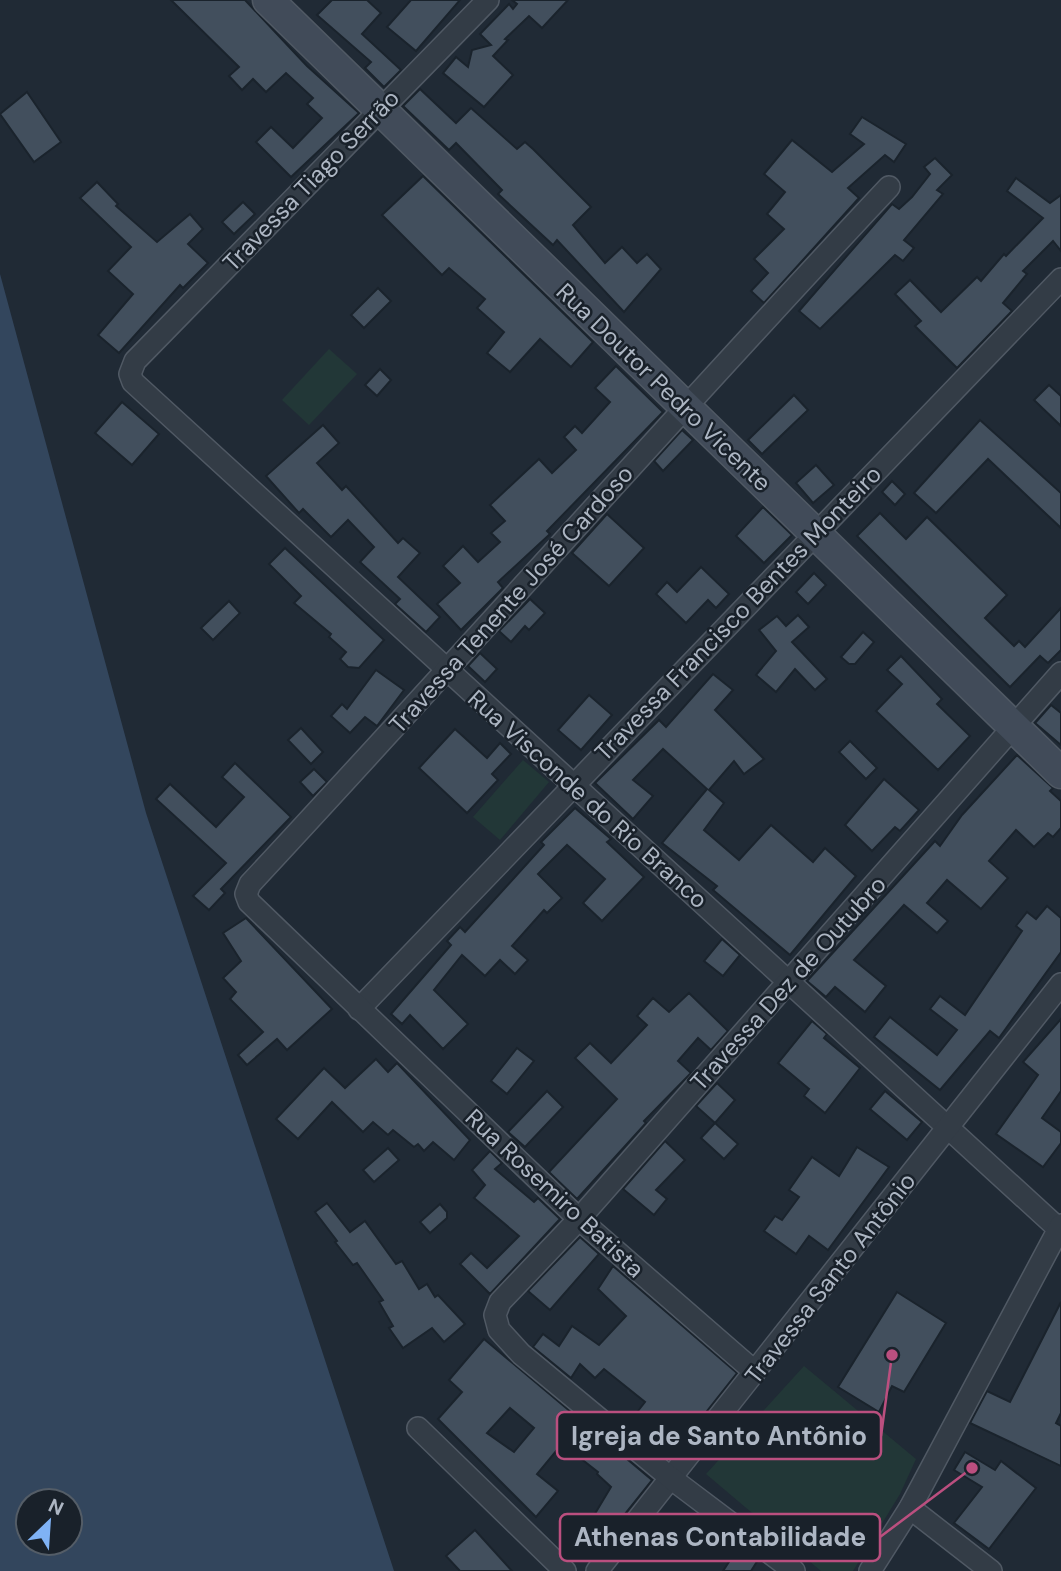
<svg xmlns="http://www.w3.org/2000/svg" width="1061" height="1571" viewBox="0 0 1061 1571" font-family="'DM Sans',sans-serif">
<style>
.green{fill:#223737}
.water{fill:#33465d;fill-rule:evenodd}
.building{fill:#424f5d;stroke:#1a232c;stroke-width:2;fill-rule:evenodd}
.lines{fill:none;stroke-linecap:round;stroke-linejoin:round}
.street-casing{stroke:#505964;stroke-width:24}
.secondary-casing{stroke:#505964;stroke-width:33}
.street{stroke:#333c46;stroke-width:21}
.secondary{stroke:#414b59;stroke-width:30}
.labels{text-anchor:middle;dominant-baseline:central;stroke-width:5;stroke-linejoin:round;paint-order:stroke}
.street-label{font-size:24px;fill:#adb6c3;stroke:#19212a}
.leader{fill:none;stroke:#bb4f7f;stroke-width:2.5}
.callout-dot{fill:#bb4f7f;stroke:#19212a;stroke-width:2.5}
.callout{fill:#19212a;stroke:#bb4f7f;stroke-width:2.5}
.callout-label{font-size:26px;text-anchor:middle;font-weight:bold;fill:#adb6c3}
</style>
<rect width="100%" height="100%" fill="#202a35"/>
<g class="green">
<polygon points="329,349 357,374 309,425 282,400"/>
<polygon points="523,760 549,782 500,840 473,817"/>
<polygon points="804,1366 916,1459 900,1494 853,1571 821,1571 706,1474"/>
</g>
<path class="water" d="M0,274l146,539 248,758h-394zM28,1501h42v42h-42z"/>
<g class="building">
<polygon points="171,0 245,0 307,66 359,113 291,177 256,142 271,127 293,148 322,118 307,104 313,98 286,73 266,92 253,79 242,90 229,76 239,67"/>
<polygon points="332,0 367,0 381,13 362,34 401,70 384,87 365,68 371,62 317,15"/>
<polygon points="411,0 460,0 416,51 387,27"/>
<polygon points="512,0 568,0 542,28 529,16 505,39 508,40 493,56 513,75 484,107 443,73 456,57 468,67 472,50 491,45 480,34 509,4 513,9 517,4"/>
<polygon points="420,89 456,123 471,108 517,149 525,142 533,149 591,207 573,225 605,263 622,247 637,263 647,254 661,269 624,312 557,240 553,245 498,194 502,190 456,143 449,150 403,106"/>
<polygon points="27,92 61,142 34,162 0,114"/>
<polygon points="862,117 906,144 894,162 885,155 848,188 859,198 764,303 751,291 768,273 754,259 784,229 767,214 785,192 764,174 792,140 832,172 864,144 850,134"/>
<polygon points="935,158 952,175 937,190 943,194 904,240 914,248 903,261 895,255 820,329 799,311 892,204 899,209 912,197 930,174 924,167"/>
<polygon points="423,176 593,342 571,367 540,339 510,372 487,353 504,332 477,308 485,299 449,268 442,275 382,215"/>
<polygon points="1016,178 1050,203 1061,195 1061,251 1053,241 1023,271 1027,274 1003,303 1012,311 957,368 915,326 921,321 895,294 910,280 941,312 977,277 981,281 1004,254 1006,256 1043,218 1007,191"/>
<polygon points="97,182 118,204 116,206 157,242 190,214 203,229 188,244 208,263 183,288 180,285 119,353 98,335 133,294 108,271 131,247 80,198"/>
<polygon points="243,202 255,214 234,234 222,222"/>
<polygon points="378,288 391,301 364,328 351,315"/>
<polygon points="616,366 663,412 547,531 550,534 498,582 503,588 461,630 437,604 460,583 443,566 463,546 478,562 500,542 491,533 505,521 490,505 539,459 552,473 576,450 564,437 575,426 582,433 610,402 595,388"/>
<polygon points="380,369 391,380 377,396 365,385"/>
<polygon points="1049,385 1061,396 1061,426 1034,400"/>
<polygon points="794,395 808,410 762,454 748,440"/>
<polygon points="122,402 159,434 132,465 95,433"/>
<polygon points="980,420 1061,493 1061,528 988,459 936,513 914,493"/>
<polygon points="323,425 339,443 317,463 342,490 346,486 398,543 403,538 420,553 398,577 440,617 426,632 395,604 400,599 360,562 374,547 348,520 331,537 303,509 299,513 266,476"/>
<polygon points="682,430 693,440 663,471 654,461"/>
<polygon points="816,465 834,485 813,503 796,483"/>
<polygon points="892,481 905,494 895,505 882,492"/>
<polygon points="763,507 792,535 764,563 736,536"/>
<polygon points="880,513 906,539 927,517 1007,595 985,618 1014,646 1019,641 1025,647 1061,608 1061,650 1048,663 1040,656 1010,687 857,536"/>
<polygon points="607,514 644,548 609,586 572,553"/>
<polygon points="285,548 384,640 359,668 348,667 340,659 346,652 329,637 331,634 294,603 301,596 269,564"/>
<polygon points="701,567 729,594 716,608 708,600 686,623 656,594 667,582 677,592"/>
<polygon points="814,573 826,585 808,604 796,592"/>
<polygon points="530,599 545,613 529,630 525,626 511,642 499,631"/>
<polygon points="229,601 240,613 213,640 201,628"/>
<polygon points="798,615 809,627 792,642 827,679 815,690 795,669 776,692 756,675 776,651 759,630 777,616 786,626"/>
<polygon points="863,632 874,642 855,664 849,664 841,657"/>
<polygon points="480,653 497,669 485,682 468,666"/>
<polygon points="901,656 942,699 937,704 970,736 938,770 876,711 902,684 887,670"/>
<polygon points="376,670 404,690 377,726 365,717 350,733 331,716 342,704 347,709"/>
<polygon points="713,674 733,690 715,710 764,759 744,774 734,761 709,790 724,803 704,830 739,860 771,825 813,862 825,848 856,876 790,955 713,890 717,886 662,843 707,789 663,749 633,780 653,796 633,819 595,783 659,720 666,727"/>
<polygon points="589,695 612,715 581,750 558,730"/>
<polygon points="1051,705 1061,713 1061,745 1035,723"/>
<polygon points="301,728 323,752 311,764 288,740"/>
<polygon points="455,729 487,758 500,743 511,754 492,774 498,780 467,813 419,768"/>
<polygon points="850,741 877,768 866,779 839,752"/>
<polygon points="1017,755 1053,788 1050,791 1061,801 1061,828 1053,837 1048,833 1034,847 1016,830 989,861 1008,878 981,909 947,880 927,903 948,921 937,933 904,905 854,960 886,986 865,1012 835,987 826,997 807,981 935,841 940,846 962,815"/>
<polygon points="235,763 291,817 221,889 225,893 209,910 193,896 226,863 156,799 170,784 216,827 244,797 222,777"/>
<polygon points="314,769 327,782 313,796 300,782"/>
<polygon points="884,779 919,810 900,831 895,827 872,851 845,825"/>
<polygon points="575,808 611,839 607,842 644,877 602,921 583,903 605,879 567,845 538,874 562,898 547,913 544,910 512,946 528,960 515,974 500,960 485,976 462,955 434,990 468,1024 443,1049 410,1015 402,1024 391,1014 451,945 447,941 460,927 465,932 544,845 541,842"/>
<polygon points="1047,906 1061,918 1061,952 999,1038 990,1031 940,1090 874,1037 890,1017 937,1055 957,1030 930,1009 940,996 965,1015 1022,931 1016,926 1027,912 1036,919"/>
<polygon points="246,918 332,1009 287,1050 277,1039 247,1065 238,1055 263,1032 230,999 236,992 223,978 241,961 223,933"/>
<polygon points="722,939 740,955 723,976 704,961"/>
<polygon points="689,993 728,1031 711,1050 698,1038 678,1061 691,1073 644,1121 646,1123 577,1199 549,1172 617,1099 575,1058 590,1043 611,1063 647,1025 637,1016 653,998 669,1012"/>
<polygon points="1061,1019 1061,1091 1042,1118 1061,1132 1061,1143 1043,1167 996,1134 1038,1075 1023,1062"/>
<polygon points="812,1021 827,1034 824,1038 860,1068 825,1113 804,1096 809,1089 778,1063"/>
<polygon points="517,1048 534,1061 507,1094 491,1081"/>
<polygon points="376,1059 388,1072 397,1063 470,1140 454,1160 433,1142 424,1151 418,1144 414,1147 393,1130 388,1135 373,1122 363,1132 332,1102 298,1139 276,1119 324,1068 345,1088"/>
<polygon points="717,1083 735,1100 715,1123 696,1106"/>
<polygon points="547,1091 563,1107 525,1147 508,1132"/>
<polygon points="885,1091 922,1122 907,1140 870,1109"/>
<polygon points="715,1123 738,1144 724,1159 701,1138"/>
<polygon points="665,1141 685,1160 656,1190 667,1199 654,1215 623,1189"/>
<polygon points="857,1147 889,1167 828,1250 809,1236 796,1254 764,1231 775,1216 782,1220 799,1197 789,1190 812,1157 839,1176"/>
<polygon points="388,1148 399,1160 374,1182 363,1170"/>
<polygon points="490,1151 502,1163 495,1169 534,1202 538,1198 560,1219 490,1294 460,1264 471,1253 487,1268 519,1236 474,1198 485,1185 472,1170"/>
<polygon points="327,1203 350,1232 365,1221 396,1264 402,1261 419,1289 427,1284 435,1297 438,1295 465,1324 444,1342 432,1328 403,1348 389,1328 393,1326 379,1302 383,1300 357,1263 353,1265 335,1242 337,1241 315,1212"/>
<polygon points="440,1204 447,1212 447,1218 430,1233 420,1222"/>
<polygon points="580,1237 599,1254 550,1310 528,1291"/>
<polygon points="613,1266 737,1373 669,1459 627,1425 645,1402 604,1369 595,1378 580,1364 571,1378 533,1347 543,1334 559,1346 572,1326 599,1345 626,1316 598,1289"/>
<polygon points="897,1292 946,1323 904,1392 892,1386 879,1412 838,1387"/>
<polygon points="1061,1302 1061,1413 1056,1423 1061,1426 1061,1466 970,1423 987,1391 1010,1402"/>
<path d="M484,1339l168,141 -43,54 -19,-12 21,-35 -14,-13 1,-2 -36,-28 -25,30 21,17 -22,26 -98,-98 24,-27 -13,-12zM510,1408l24,20 -20,24 -27,-19z"/>
<polygon points="965,1452 995,1470 1001,1461 1036,1488 989,1549 954,1523 982,1487 954,1470"/>
<polygon points="475,1530 512,1571 460,1571 446,1556"/>
<polygon points="738,1548 758,1560 751,1571 723,1571"/>
</g>
<g class="lines">
<g class="street-casing">
<g id="street">
<polyline points="488,0 135,361 130,374 133,382 1061,1231"/>
<polyline points="359,1009 1061,279"/>
<path d="M755,1372l-176,-153 -330,-317 -3,-8 4,-10c215,-231 423,-467 639,-697"/>
<polyline points="418,1428 565,1571"/>
<polyline points="910,1508 991,1571"/>
<polyline points="597,1571 1061,984"/>
<polyline points="794,1571 672,1479 521,1354 499,1330 495,1315 500,1302 579,1219 1061,673"/>
<polyline points="870,1571 910,1508 1061,1225"/>
</g>
</g>
<g class="secondary-casing">
<polyline id="secondary" points="268,0 1061,773"/>
</g>
<use href="#street" class="street"/>
<use href="#secondary" class="secondary"/>
</g>
<g class="labels">
<g class="street-label">
<text transform="translate(311 180) rotate(-46)">Travessa Tiago Serrão</text>
<text transform="translate(664 387) rotate(44)">Rua Doutor Pedro Vicente</text>
<text transform="translate(511 599) rotate(-48)">Travessa Tenente José Cardoso</text>
<text transform="translate(738 613) rotate(-46)">Travessa Francisco Bentes Monteiro</text>
<text transform="translate(588 799) rotate(42)">Rua Visconde do Rio Branco</text>
<text transform="translate(788 983) rotate(-48)">Travessa Dez de Outubro</text>
<text transform="translate(555 1193) rotate(43)">Rua Rosemiro Batista</text>
<text transform="translate(830 1278) rotate(-52)">Travessa Santo Antônio</text>
</g>
</g>
<path class="leader" d="M892 1355L881 1436M972 1468L880 1537"/>
<g class="callout-dot">
<circle cx="892" cy="1355" r="7"/>
<circle cx="972" cy="1468" r="7"/>
</g>
<g class="callout">
<rect x="557" y="1412" width="324" height="47" rx="7"/>
<rect x="560" y="1514" width="320" height="47" rx="7"/>
</g>
<g class="callout-label">
<text x="719" y="1445">Igreja de Santo Antônio</text>
<text x="720" y="1546">Athenas Contabilidade</text>
</g>
<g transform="translate(49 1522) rotate(25)"><circle r="33" fill="#19212a" stroke="#545d67" stroke-width="2"/>
<path d="M0-5L12 26L0 18L-12 26Z" fill="#7fb2f5"/>
<text y="-10" font-size="19" font-weight="bold" text-anchor="middle" fill="#adb6c3">N</text>
</g>
</svg>
